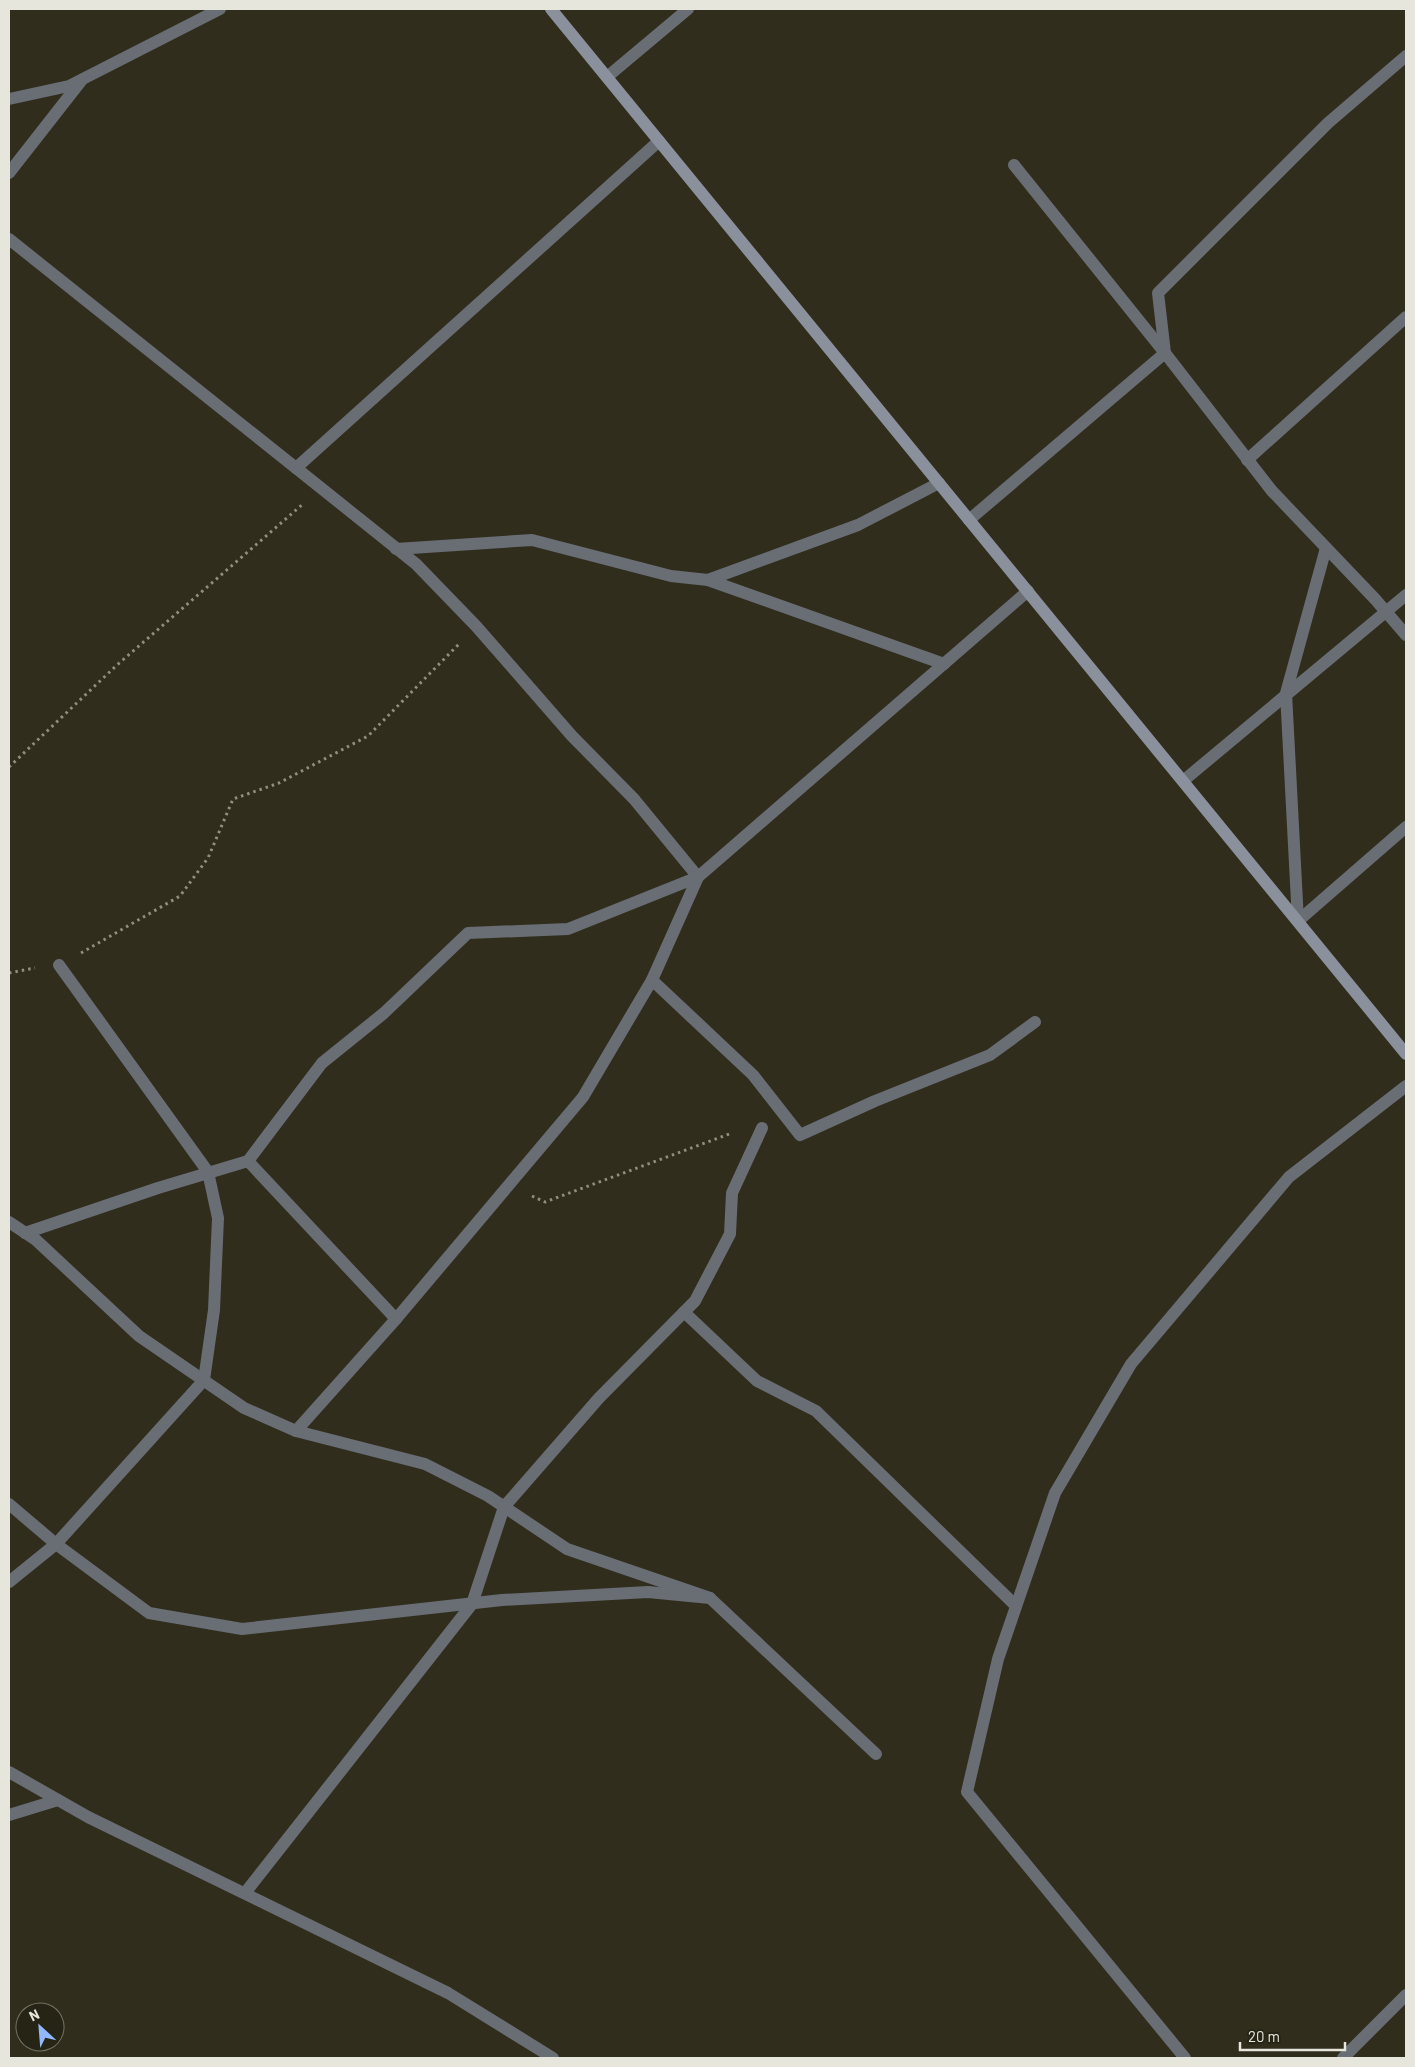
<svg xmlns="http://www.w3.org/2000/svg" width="1415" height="2067" viewBox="0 0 1415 2067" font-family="Barlow,sans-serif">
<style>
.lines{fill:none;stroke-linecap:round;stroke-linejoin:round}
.path{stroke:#908e81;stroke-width:3;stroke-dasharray:2.5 4;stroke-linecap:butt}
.street{stroke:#696d74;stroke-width:12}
.secondary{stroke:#8a919c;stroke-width:12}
</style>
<rect width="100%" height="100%" fill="#302d1d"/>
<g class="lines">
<g class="path">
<polyline points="9,767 117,665 303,504"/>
<polyline points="81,953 180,896 208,858 233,799 279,783 368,736 460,643"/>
<polyline points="9,973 35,968"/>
<polyline points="532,1196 545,1202 732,1133"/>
</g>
<g class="street">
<polyline points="607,77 688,9"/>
<polyline points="9,99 69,86 220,9"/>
<polyline points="1014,165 1165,353 1272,491 1375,599 1406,635"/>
<polyline points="9,173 81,81"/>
<polyline points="9,239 296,468 659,141"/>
<polyline points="1247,460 1406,317"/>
<polyline points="296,468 416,564 476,626 572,736 634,799 698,877"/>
<polyline points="969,520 1165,353 1158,293 1328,123 1406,56"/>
<polyline points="396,549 532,540 671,576 708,580 858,525 939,483"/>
<polyline points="708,580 944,664"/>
<polyline points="1183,781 1406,595"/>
<polyline points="698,877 652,980 753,1075 800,1135 875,1101 990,1055 1035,1022"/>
<polyline points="1298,921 1286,693 1326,548"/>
<polyline points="1298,921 1406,827"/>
<polyline points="248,1161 396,1319"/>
<polyline points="9,1222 36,1240 139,1336 244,1408 296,1431 396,1319 583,1097 652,980"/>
<polyline points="25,1233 158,1188 248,1161 322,1063 384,1013 468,933 568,929 698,877 1028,591"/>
<polyline points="684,1312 757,1381 816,1411 1016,1606"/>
<polyline points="296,1431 425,1464 488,1496 567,1549 710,1598 876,1754"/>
<polyline points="9,1504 56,1544 149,1613 242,1629 502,1600 648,1592 710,1598"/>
<polyline points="9,1582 56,1544 204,1380 214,1310 218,1218 208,1172 59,965"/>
<polyline points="9,1772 88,1817 448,1993 553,2058"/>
<polyline points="9,1815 58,1800"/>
<polyline points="245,1893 472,1604 504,1507 599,1398 695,1301 730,1234 732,1193 762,1128"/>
<polyline points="1185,2058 967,1792 998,1659 1055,1493 1131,1364 1289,1177 1406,1086"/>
<polyline points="1343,2058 1406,1995"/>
</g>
<polyline class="secondary" points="551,9 1406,1054"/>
</g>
<rect width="1415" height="2067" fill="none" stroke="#e7e6dc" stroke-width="20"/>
<g transform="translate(40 2027) rotate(334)"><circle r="24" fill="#262414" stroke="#737264"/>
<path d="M0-4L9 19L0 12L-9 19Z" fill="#92b7fd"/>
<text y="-8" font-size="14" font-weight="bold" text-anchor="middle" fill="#e7e6dc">N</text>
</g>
<path d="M1240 2042v8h105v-8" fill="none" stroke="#e7e6dc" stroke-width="2.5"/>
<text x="1248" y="2042" font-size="15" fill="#e7e6dc" stroke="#262414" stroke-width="4" paint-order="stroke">20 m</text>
</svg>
